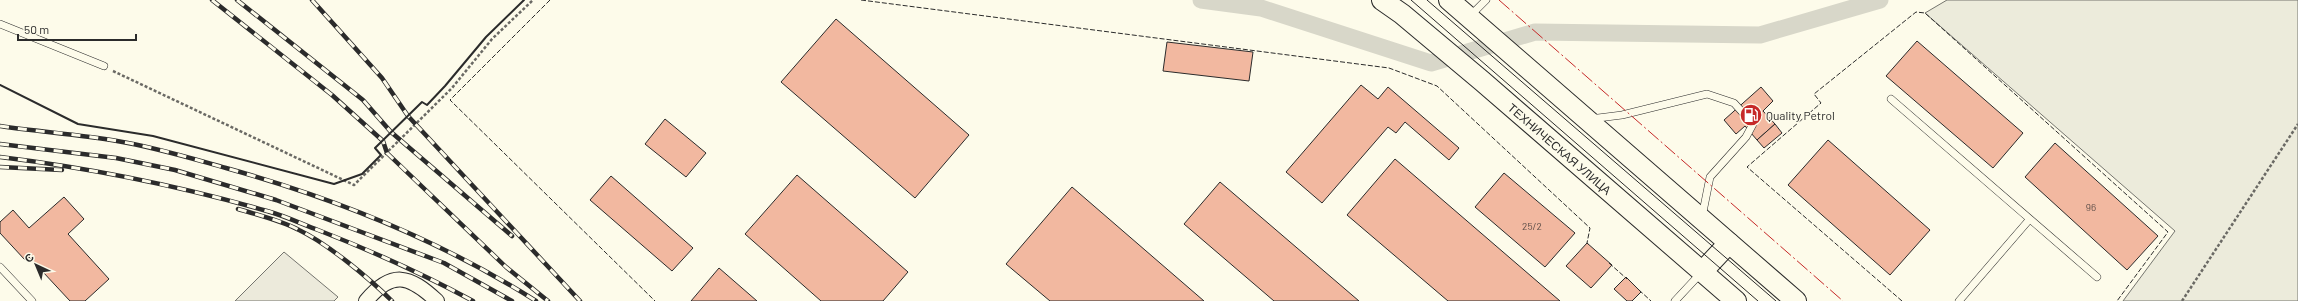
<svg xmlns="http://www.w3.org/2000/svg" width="2298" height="301" viewBox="0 0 2298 301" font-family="Barlow,sans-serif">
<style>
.green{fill:#ecebdb;stroke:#74746e}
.parking{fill:#eceadb;stroke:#74746e}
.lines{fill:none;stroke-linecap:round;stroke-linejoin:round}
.canal{stroke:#d8d7c9;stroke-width:17}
.building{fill:#f2b8a0;stroke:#2b2b2b}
.lane-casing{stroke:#2b2b2b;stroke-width:8}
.street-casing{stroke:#2b2b2b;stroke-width:16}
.secondary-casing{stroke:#2b2b2b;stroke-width:22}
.path{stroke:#6a6964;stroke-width:2.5;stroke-dasharray:3 2;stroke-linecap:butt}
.lane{stroke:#fdfbea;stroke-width:7}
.street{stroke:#fdfbea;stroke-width:14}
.secondary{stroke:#fdfbea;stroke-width:20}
.tram{stroke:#2b2b2b;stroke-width:1}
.rail-casing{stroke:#2b2b2b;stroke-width:4.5}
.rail{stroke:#fdfbea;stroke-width:3;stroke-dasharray:9;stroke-linecap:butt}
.fence{stroke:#2b2b2b;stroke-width:1;stroke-dasharray:5 2;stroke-linecap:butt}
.wall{stroke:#2b2b2b;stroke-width:2}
.power{stroke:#c62828;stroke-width:1;stroke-dasharray:14 3 2 3;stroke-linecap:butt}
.labels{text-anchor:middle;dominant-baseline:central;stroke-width:3;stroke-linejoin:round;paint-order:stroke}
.number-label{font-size:10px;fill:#5d4e48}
.poi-label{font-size:12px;fill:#2b2b2b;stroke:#fdfbea;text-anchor:start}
.street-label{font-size:12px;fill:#2b2b2b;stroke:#fdfbea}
</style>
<rect width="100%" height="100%" fill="#fdfbea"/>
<polygon class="green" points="1947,0 2298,0 2298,301 2123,301 2175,231 1925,13"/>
<polygon class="parking" points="284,252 338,297 334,301 235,301"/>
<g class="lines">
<polyline class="canal" points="1201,0 1261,8 1431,63 1535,32 1760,35 1880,0"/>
</g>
<g class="building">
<polygon points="836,19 969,135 915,198 781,82"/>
<polygon points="1917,41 2023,133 1993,168 1886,76"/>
<polygon points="1167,42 1253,52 1249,81 1163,71"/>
<polygon points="1361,85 1378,99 1388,87 1459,148 1449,160 1405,122 1396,133 1388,127 1322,203 1286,172"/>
<polygon points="1761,87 1773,101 1763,111 1775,124 1757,140 1745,126 1736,134 1724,120"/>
<polygon points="665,119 706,153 686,177 645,144"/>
<polygon points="1775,124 1782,133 1764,148 1757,140"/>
<polygon points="1828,140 1930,230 1890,275 1788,185"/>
<polygon points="2055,143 2158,236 2127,270 2025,177"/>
<polygon points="1395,159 1560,301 1448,301 1347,215"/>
<polygon points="1504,173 1575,233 1545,267 1475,207"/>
<polygon points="797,175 908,272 883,301 821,301 745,234"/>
<polygon points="611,176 693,248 672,271 590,200"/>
<polygon points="1220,182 1359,301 1274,301 1184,224"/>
<polygon points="1072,187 1204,301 1050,301 1006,264"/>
<polygon points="64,197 84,219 68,234 109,279 85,301 70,301 29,257 25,260 0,233 0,222 13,210 29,228"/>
<polygon points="1587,243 1612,265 1591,288 1566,266"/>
<polygon points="719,268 757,301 691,301"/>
<polygon points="1626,277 1641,292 1632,301 1627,301 1614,289"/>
</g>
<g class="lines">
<g class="lane-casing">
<g id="lane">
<polyline points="1469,17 1486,0"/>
<polyline points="0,24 104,66"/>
<polyline points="1891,99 2097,277"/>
<polyline points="1590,119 1622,115 1707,94 1734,103 1753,124 1746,137 1710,177 1702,217"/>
<polyline points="0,267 32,301"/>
<polyline points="1675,301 1701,273"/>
<polyline points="1959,301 2029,220"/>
</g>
</g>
<g class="street-casing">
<path id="street" d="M366,301c26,-31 43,-26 71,0"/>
</g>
<g class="secondary-casing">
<g id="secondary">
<path id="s1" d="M1382,0l20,14 80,67 254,220"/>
<polyline points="1449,0 1796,301"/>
<polyline points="1702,272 1729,243"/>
</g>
</g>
<g class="path">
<polyline points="113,71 354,185 452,88 492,39 533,0"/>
<polyline points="2182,301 2298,124"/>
</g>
<use href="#lane" class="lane"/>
<use href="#street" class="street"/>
<use href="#secondary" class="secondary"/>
<g class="tram">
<polyline points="1411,0 1758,301"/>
<polyline points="1427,0 1776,301"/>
</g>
<g class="rail-casing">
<g id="rail">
<polyline points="212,0 332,95 383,141 387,153 506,267 548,301"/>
<polyline points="237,0 363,100 391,132 512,236"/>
<polyline points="312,0 382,78 408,116 580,301"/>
<path d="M0,126c39,6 78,8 117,15 37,6 73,17 109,27 108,30 214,72 310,133"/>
<polyline points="0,144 116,158 175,170 276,200 444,263 512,301"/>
<path d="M0,157c90,11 180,29 267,54 18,5 35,13 51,19 54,21 105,44 155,71"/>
<polyline points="0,167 62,170"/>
<path d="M238,209c20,6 42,11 61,21 29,14 70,48 93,71"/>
</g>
</g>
<use href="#rail" class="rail"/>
<g class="fence">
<polyline points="550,0 450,100 655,301"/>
<polyline points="861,0 1389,68 1437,86 1590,228 1587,243 1589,245"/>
<polyline points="1609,263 1627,279"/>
<polyline points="1639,290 1651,301"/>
<polyline points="1902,301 1747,167 1821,103 1814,94 1916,12 1925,13 2168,232 2117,301"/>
</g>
<polyline class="wall" points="0,85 78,124 153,136 334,184 362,174 381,155 375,148 422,102 427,105 445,86 486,37 524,0"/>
<polyline class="power" points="1499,0 1843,301"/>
</g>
<defs>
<g id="fuel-disc" transform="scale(1.15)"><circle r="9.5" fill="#c62828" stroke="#fdfbea"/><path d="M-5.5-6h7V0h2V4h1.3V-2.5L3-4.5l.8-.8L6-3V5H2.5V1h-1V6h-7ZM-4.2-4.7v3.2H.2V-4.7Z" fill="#fff"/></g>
</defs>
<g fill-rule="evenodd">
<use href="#fuel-disc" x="1751" y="115"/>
</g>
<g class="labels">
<g class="number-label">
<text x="2091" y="207">96</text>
<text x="1532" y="226">25/2</text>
</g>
<g class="poi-label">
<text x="1766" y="115">Quality Petrol</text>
</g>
<g class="street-label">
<text stroke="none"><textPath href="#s1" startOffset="232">ТЕХНИЧЕСКАЯ УЛИЦА</textPath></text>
</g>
</g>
<g transform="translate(36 265) rotate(316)" stroke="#fdfbea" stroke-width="3" paint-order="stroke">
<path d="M0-3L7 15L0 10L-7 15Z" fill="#2b2b2b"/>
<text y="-6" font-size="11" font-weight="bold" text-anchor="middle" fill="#2b2b2b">С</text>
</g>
<path d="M18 34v6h118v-6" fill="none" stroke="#2b2b2b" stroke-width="2"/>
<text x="24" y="34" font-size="12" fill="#2b2b2b" stroke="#fdfbea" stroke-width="3" paint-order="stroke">50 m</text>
</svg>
